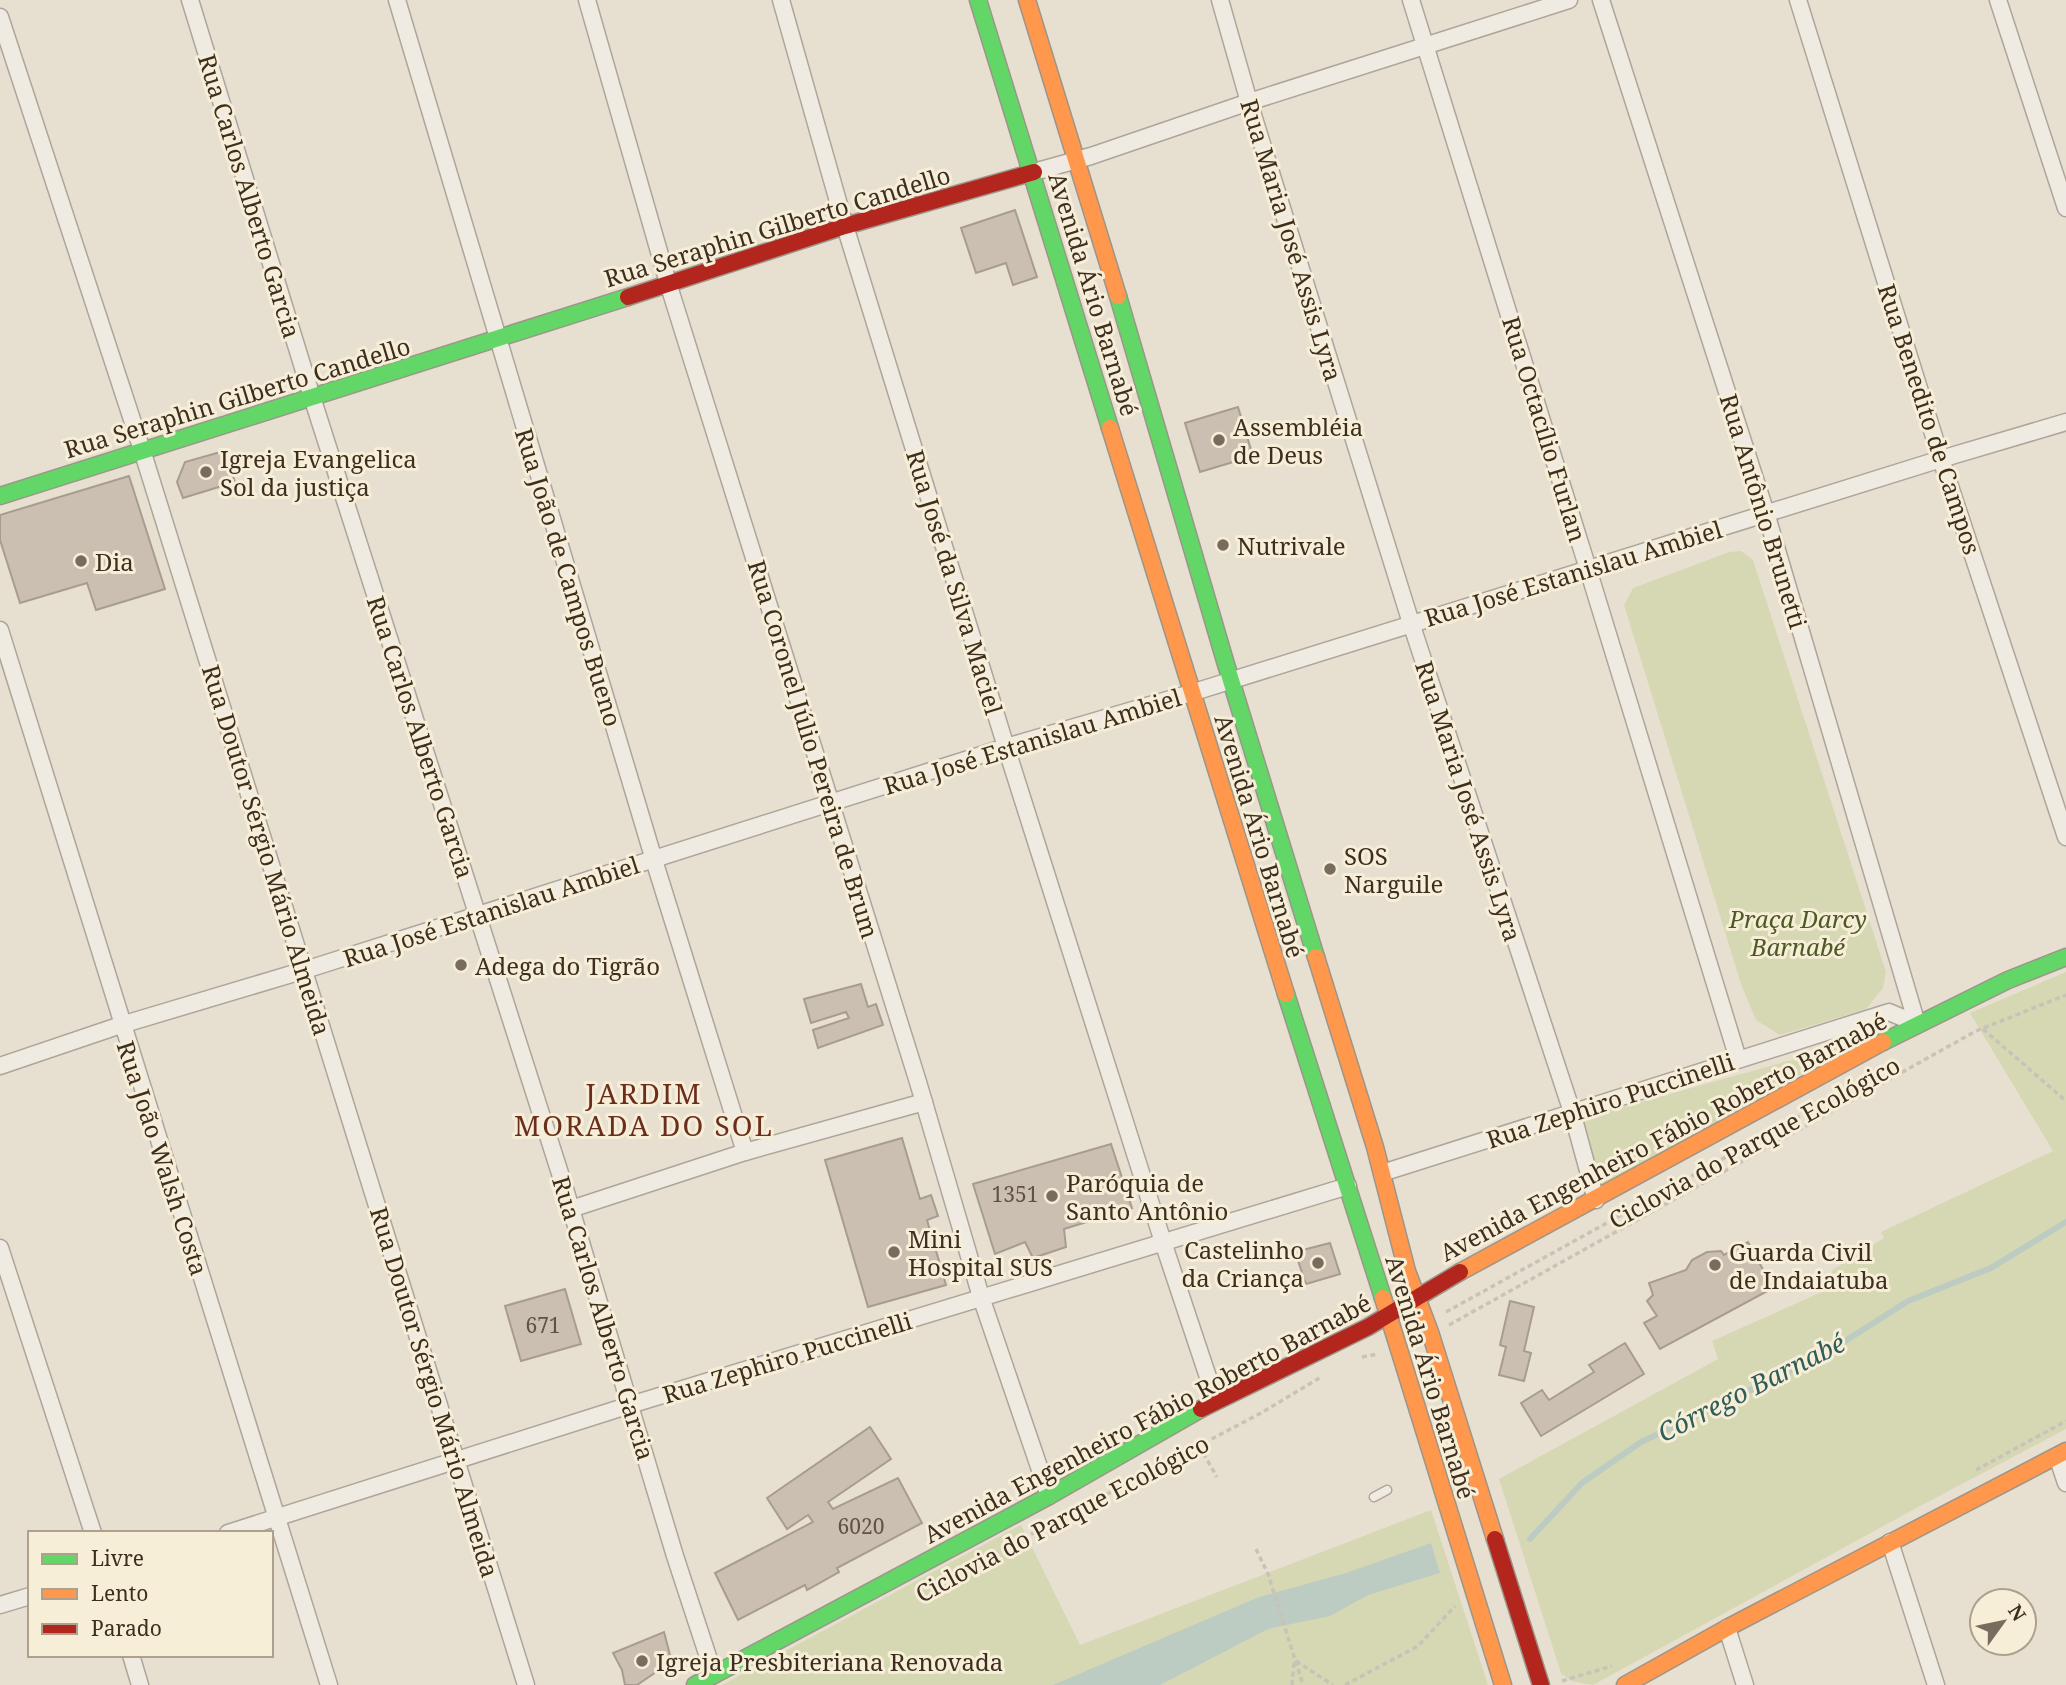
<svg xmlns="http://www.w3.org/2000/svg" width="2066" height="1685" viewBox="0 0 2066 1685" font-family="'Noto Serif',serif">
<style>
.green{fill:#d6d7b3}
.water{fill:#bcccc2}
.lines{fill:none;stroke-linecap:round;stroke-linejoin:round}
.stream{stroke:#bcccc2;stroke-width:6}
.building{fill:#cbbfb2;stroke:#a89c90;stroke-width:2}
.lane-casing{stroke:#ada599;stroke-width:11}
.street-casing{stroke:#ada599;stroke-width:19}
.fast-casing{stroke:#9c958a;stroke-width:19}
.slow-casing{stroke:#9c958a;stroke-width:19}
.jam-casing{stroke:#9c958a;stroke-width:19}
.path{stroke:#c8c2b9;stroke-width:3.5;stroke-dasharray:5 3.5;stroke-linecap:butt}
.lane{stroke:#efebe3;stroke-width:8}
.street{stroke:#efebe3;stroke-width:16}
.fast{stroke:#63d668;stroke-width:16}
.slow{stroke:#ff974d;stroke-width:16}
.jam{stroke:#b3261e;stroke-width:16}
.poi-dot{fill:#786c5e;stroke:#f7eed8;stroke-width:2.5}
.labels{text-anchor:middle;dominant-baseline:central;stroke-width:6;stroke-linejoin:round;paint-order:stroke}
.number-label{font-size:21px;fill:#605244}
.street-label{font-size:24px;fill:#3d2e20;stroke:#f7eed8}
.poi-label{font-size:24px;fill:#3d2e20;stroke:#f7eed8;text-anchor:start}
.park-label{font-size:24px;font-style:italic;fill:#4d5a26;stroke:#f7eed8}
.water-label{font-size:26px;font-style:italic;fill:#2f5d5a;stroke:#f7eed8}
.quarter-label{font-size:28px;letter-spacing:2px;fill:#6b2e1e;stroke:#f7eed8}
</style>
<rect width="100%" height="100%" fill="#e7e0d1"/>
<g class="green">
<polygon points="1741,551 1753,560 1886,972 1883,988 1866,1009 1780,1035 1756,1020 1742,987 1624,605 1633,588 1729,552"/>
<polygon points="2066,972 2066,1429 1920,1506 1593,1685 1571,1681 1561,1673 1499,1479 1718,1359 1712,1341 1831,1288 1832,1270 1884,1238 1881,1232 2053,1151 1970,1013"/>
<polygon points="1860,1041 1600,1187 1580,1119"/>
<polygon points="1431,1510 1488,1685 722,1685 1021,1525 1080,1645"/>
</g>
<polygon class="water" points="1431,1543 1440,1573 1368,1595 1330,1616 1268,1629 1160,1685 1053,1685 1259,1597 1346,1573"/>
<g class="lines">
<polyline class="stream" points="1530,1539 1582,1483 1641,1442 1820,1357 1908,1301 1991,1268 2066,1222"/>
</g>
<g class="building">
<polygon points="1015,210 1037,277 1013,285 1006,263 976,273 961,228"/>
<polygon points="1238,407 1253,456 1200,472 1185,423"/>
<polygon points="224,451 235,482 183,498 177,482 185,462"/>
<polygon points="129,476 165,589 96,610 87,583 20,603 0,540 0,515"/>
<polygon points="861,984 868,1007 876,1004 883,1025 818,1048 813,1030 849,1018 846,1012 811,1023 804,999"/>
<polygon points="902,1138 920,1199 931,1195 938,1216 927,1220 946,1285 868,1307 825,1160"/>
<polygon points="1111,1144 1132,1208 1064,1229 1066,1247 1033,1258 1025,1242 995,1254 973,1184"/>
<polygon points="1748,1242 1773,1288 1660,1349 1644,1323 1657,1316 1647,1301 1653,1295 1649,1283 1686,1270 1692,1260 1707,1252 1721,1251 1724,1255"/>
<polygon points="1330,1243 1340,1274 1306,1284 1295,1252"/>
<polygon points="565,1289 581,1344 521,1361 505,1306"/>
<polygon points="1510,1301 1534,1307 1524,1351 1531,1353 1524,1381 1499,1375 1506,1347 1500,1345"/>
<polygon points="1625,1343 1644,1374 1541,1436 1521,1403 1542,1390 1549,1400 1594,1372 1589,1365"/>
<polygon points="870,1427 891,1459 828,1502 833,1509 898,1478 922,1523 837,1568 839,1572 807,1590 805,1585 738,1620 715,1573 813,1522 808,1515 787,1529 767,1498"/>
<polygon points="664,1632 670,1655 662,1668 637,1685 625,1685 622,1670 613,1653"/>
</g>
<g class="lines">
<g class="lane-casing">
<polyline id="lane" points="1374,1497 1387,1490"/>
</g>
<g class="street-casing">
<g id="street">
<polyline points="190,0 312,397 565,1189 675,1556 714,1675"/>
<polyline points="397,0 654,860 745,1152"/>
<polyline points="587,0 668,283 918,1082 981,1297 1049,1496"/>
<polyline points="781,0 845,226 1006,747 1163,1242 1216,1401"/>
<polyline points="1220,0 1249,102 1411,623 1572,1112 1596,1200"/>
<polyline points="1411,0 1588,569 1738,1059"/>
<polyline points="1601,0 1766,513 1917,1024"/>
<polyline points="1798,0 1941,459 2066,837"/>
<polyline points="1998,0 2066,208"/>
<polyline points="0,17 142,450 526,1685"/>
<polyline points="1034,172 1091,156 1249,102 1569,0"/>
<polyline points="0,630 329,1685"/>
<polyline points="0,1066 121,1025 305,970 1006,747 1191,693 1941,459 2066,422"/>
<polyline points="1382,1173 1889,1012 1917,1024"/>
<polyline points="571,1209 745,1152 924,1102"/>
<polyline points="0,1248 93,1533"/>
<polyline points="2057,1456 2066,1483"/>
<polyline points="228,1533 630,1405 1348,1186"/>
<polyline points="1890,1542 1936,1685"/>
<polyline points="0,1605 30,1596"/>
<polyline points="1727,1628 1745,1685"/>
<polyline points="131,1655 140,1685"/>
</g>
</g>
<g class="fast-casing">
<g id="fast">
<polyline points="978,0 1110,428"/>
<polyline points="1118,296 1225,661 1316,957"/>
<polyline points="0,496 628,297"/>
<polyline points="1286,994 1383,1298"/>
<polyline points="1883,1042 2008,980 2066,957"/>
<polyline points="695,1685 1049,1496 1201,1409"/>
</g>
</g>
<g class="slow-casing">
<g id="slow">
<polyline points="1027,0 1118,296"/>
<polyline points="1110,428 1286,994"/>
<polyline points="1316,957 1375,1147 1407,1271 1430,1332 1495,1539"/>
<polyline points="1460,1272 1883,1042"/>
<polyline points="1383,1298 1503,1685"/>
<polyline points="1625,1685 1727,1628 2066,1451"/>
</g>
</g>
<g class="jam-casing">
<g id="jam">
<polyline points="628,297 845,226 1034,172"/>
<polyline points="1201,1409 1368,1327 1460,1272"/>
<polyline points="1495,1539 1541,1685"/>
</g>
</g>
<g class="path">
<polyline points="1983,1029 2066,1101"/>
<polyline points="1446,1312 1865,1080"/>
<polyline points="1449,1325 1976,1031 2066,995"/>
<polyline points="1362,1357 1378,1354"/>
<polyline points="1199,1446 1217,1477"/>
<polyline points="1976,1470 2066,1421"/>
<polyline points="1256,1549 1268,1574 1303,1685"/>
<polyline points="986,1558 1261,1413 1321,1377"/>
<polyline points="1296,1661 1333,1685"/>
<polyline points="1562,1681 1612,1666"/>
<polyline points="1292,1685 1294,1662"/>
<polyline points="1345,1685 1418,1646 1455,1606"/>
</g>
<use href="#lane" class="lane"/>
<use href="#street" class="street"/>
<use href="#fast" class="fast"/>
<use href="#slow" class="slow"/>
<use href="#jam" class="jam"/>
</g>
<g class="poi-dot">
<circle cx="1219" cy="440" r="7"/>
<circle cx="206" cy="472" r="7"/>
<circle cx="1223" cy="545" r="7"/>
<circle cx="81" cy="561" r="7"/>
<circle cx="1330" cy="869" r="7"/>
<circle cx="461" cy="965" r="7"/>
<circle cx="1052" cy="1196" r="7"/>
<circle cx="894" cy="1252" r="7"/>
<circle cx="1318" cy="1263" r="7"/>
<circle cx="1715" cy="1265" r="7"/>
<circle cx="642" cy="1661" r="7"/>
</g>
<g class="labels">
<g class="number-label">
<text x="1015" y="1194">1351</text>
<text x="543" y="1325">671</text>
<text x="861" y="1526">6020</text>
</g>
<g class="street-label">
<text transform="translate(250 196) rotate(73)">Rua Carlos Alberto Garcia</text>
<text transform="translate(777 226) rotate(-17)">Rua Seraphin Gilberto Candello</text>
<text transform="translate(1292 240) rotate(73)">Rua Maria José Assis Lyra</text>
<text transform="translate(1094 294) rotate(73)">Avenida Ário Barnabé</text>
<text transform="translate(237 397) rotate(-17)">Rua Seraphin Gilberto Candello</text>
<text transform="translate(1930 419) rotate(72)">Rua Benedito de Campos</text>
<text transform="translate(1545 429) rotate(73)">Rua Octacílio Furlan</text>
<text transform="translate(1764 511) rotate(73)">Rua Antônio Brunetti</text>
<text transform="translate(1573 573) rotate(-17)">Rua José Estanislau Ambiel</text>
<text transform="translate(569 577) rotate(73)">Rua João de Campos Bueno</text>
<text transform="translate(955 582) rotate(73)">Rua José da Silva Maciel</text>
<text transform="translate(421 737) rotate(72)">Rua Carlos Alberto Garcia</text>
<text transform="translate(1032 741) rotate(-17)">Rua José Estanislau Ambiel</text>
<text transform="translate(814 749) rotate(73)">Rua Coronel Júlio Pereira de Brum</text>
<text transform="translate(1469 801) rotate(72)">Rua Maria José Assis Lyra</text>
<text transform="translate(1260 836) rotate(73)">Avenida Ário Barnabé</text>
<text transform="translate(267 850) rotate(73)">Rua Doutor Sérgio Mário Almeida</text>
<text transform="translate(491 911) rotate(-18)">Rua José Estanislau Ambiel</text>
<text transform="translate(1610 1100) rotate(-18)">Rua Zephiro Puccinelli</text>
<text transform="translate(1663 1136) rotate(-28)">Avenida Engenheiro Fábio Roberto Barnabé</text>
<text transform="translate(1754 1142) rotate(-29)">Ciclovia do Parque Ecológico</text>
<text transform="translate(163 1158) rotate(72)">Rua João Walsh Costa</text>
<text transform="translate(604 1318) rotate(73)">Rua Carlos Alberto Garcia</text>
<text transform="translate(787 1357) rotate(-17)">Rua Zephiro Puccinelli</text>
<text transform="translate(1431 1377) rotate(73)">Avenida Ário Barnabé</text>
<text transform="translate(435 1392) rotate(73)">Rua Doutor Sérgio Mário Almeida</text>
<text transform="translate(1147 1418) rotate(-28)">Avenida Engenheiro Fábio Roberto Barnabé</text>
<text transform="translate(1062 1518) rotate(-28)">Ciclovia do Parque Ecológico</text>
</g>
<g class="poi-label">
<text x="1233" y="426">Assembléia<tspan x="1233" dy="28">de Deus</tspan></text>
<text x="220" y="458">Igreja Evangelica<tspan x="220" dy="28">Sol da justiça</tspan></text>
<text x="1237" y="545">Nutrivale</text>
<text x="95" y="561">Dia</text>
<text x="1344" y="855">SOS<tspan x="1344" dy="28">Narguile</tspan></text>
<text x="475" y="965">Adega do Tigrão</text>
<text x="1066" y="1182">Paróquia de<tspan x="1066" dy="28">Santo Antônio</tspan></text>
<text x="908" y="1238">Mini<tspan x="908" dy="28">Hospital SUS</tspan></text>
<text x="1304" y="1249" text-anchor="end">Castelinho<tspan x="1304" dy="28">da Criança</tspan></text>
<text x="1729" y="1251">Guarda Civil<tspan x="1729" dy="28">de Indaiatuba</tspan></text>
<text x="656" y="1661">Igreja Presbiteriana Renovada</text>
</g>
<g class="park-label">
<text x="1798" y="918">Praça Darcy<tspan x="1798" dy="28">Barnabé</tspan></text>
</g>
<g class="water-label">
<text transform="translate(1751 1387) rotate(-27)">Córrego Barnabé</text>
</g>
<g class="quarter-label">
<text x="644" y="1093">JARDIM<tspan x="644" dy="32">MORADA DO SOL</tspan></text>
</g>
</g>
<rect x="28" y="1531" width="245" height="126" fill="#f7eed8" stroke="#ada18e" stroke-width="2"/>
<rect x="42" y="1554" width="35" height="10" fill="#63d668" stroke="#ada18e" stroke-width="2"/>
<text x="91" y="1566" font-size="21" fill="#3d2e20">Livre</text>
<rect x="42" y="1589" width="35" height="10" fill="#ff974d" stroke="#ada18e" stroke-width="2"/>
<text x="91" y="1601" font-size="21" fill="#3d2e20">Lento</text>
<rect x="42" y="1624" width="35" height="10" fill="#b3261e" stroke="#ada18e" stroke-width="2"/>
<text x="91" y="1636" font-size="21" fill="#3d2e20">Parado</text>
<g transform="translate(2003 1622) rotate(57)"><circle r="33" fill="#f7eed8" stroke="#ada18e" stroke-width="2"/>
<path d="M0-5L12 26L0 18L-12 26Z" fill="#786c5e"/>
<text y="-10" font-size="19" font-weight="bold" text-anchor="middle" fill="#3d2e20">N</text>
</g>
</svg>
